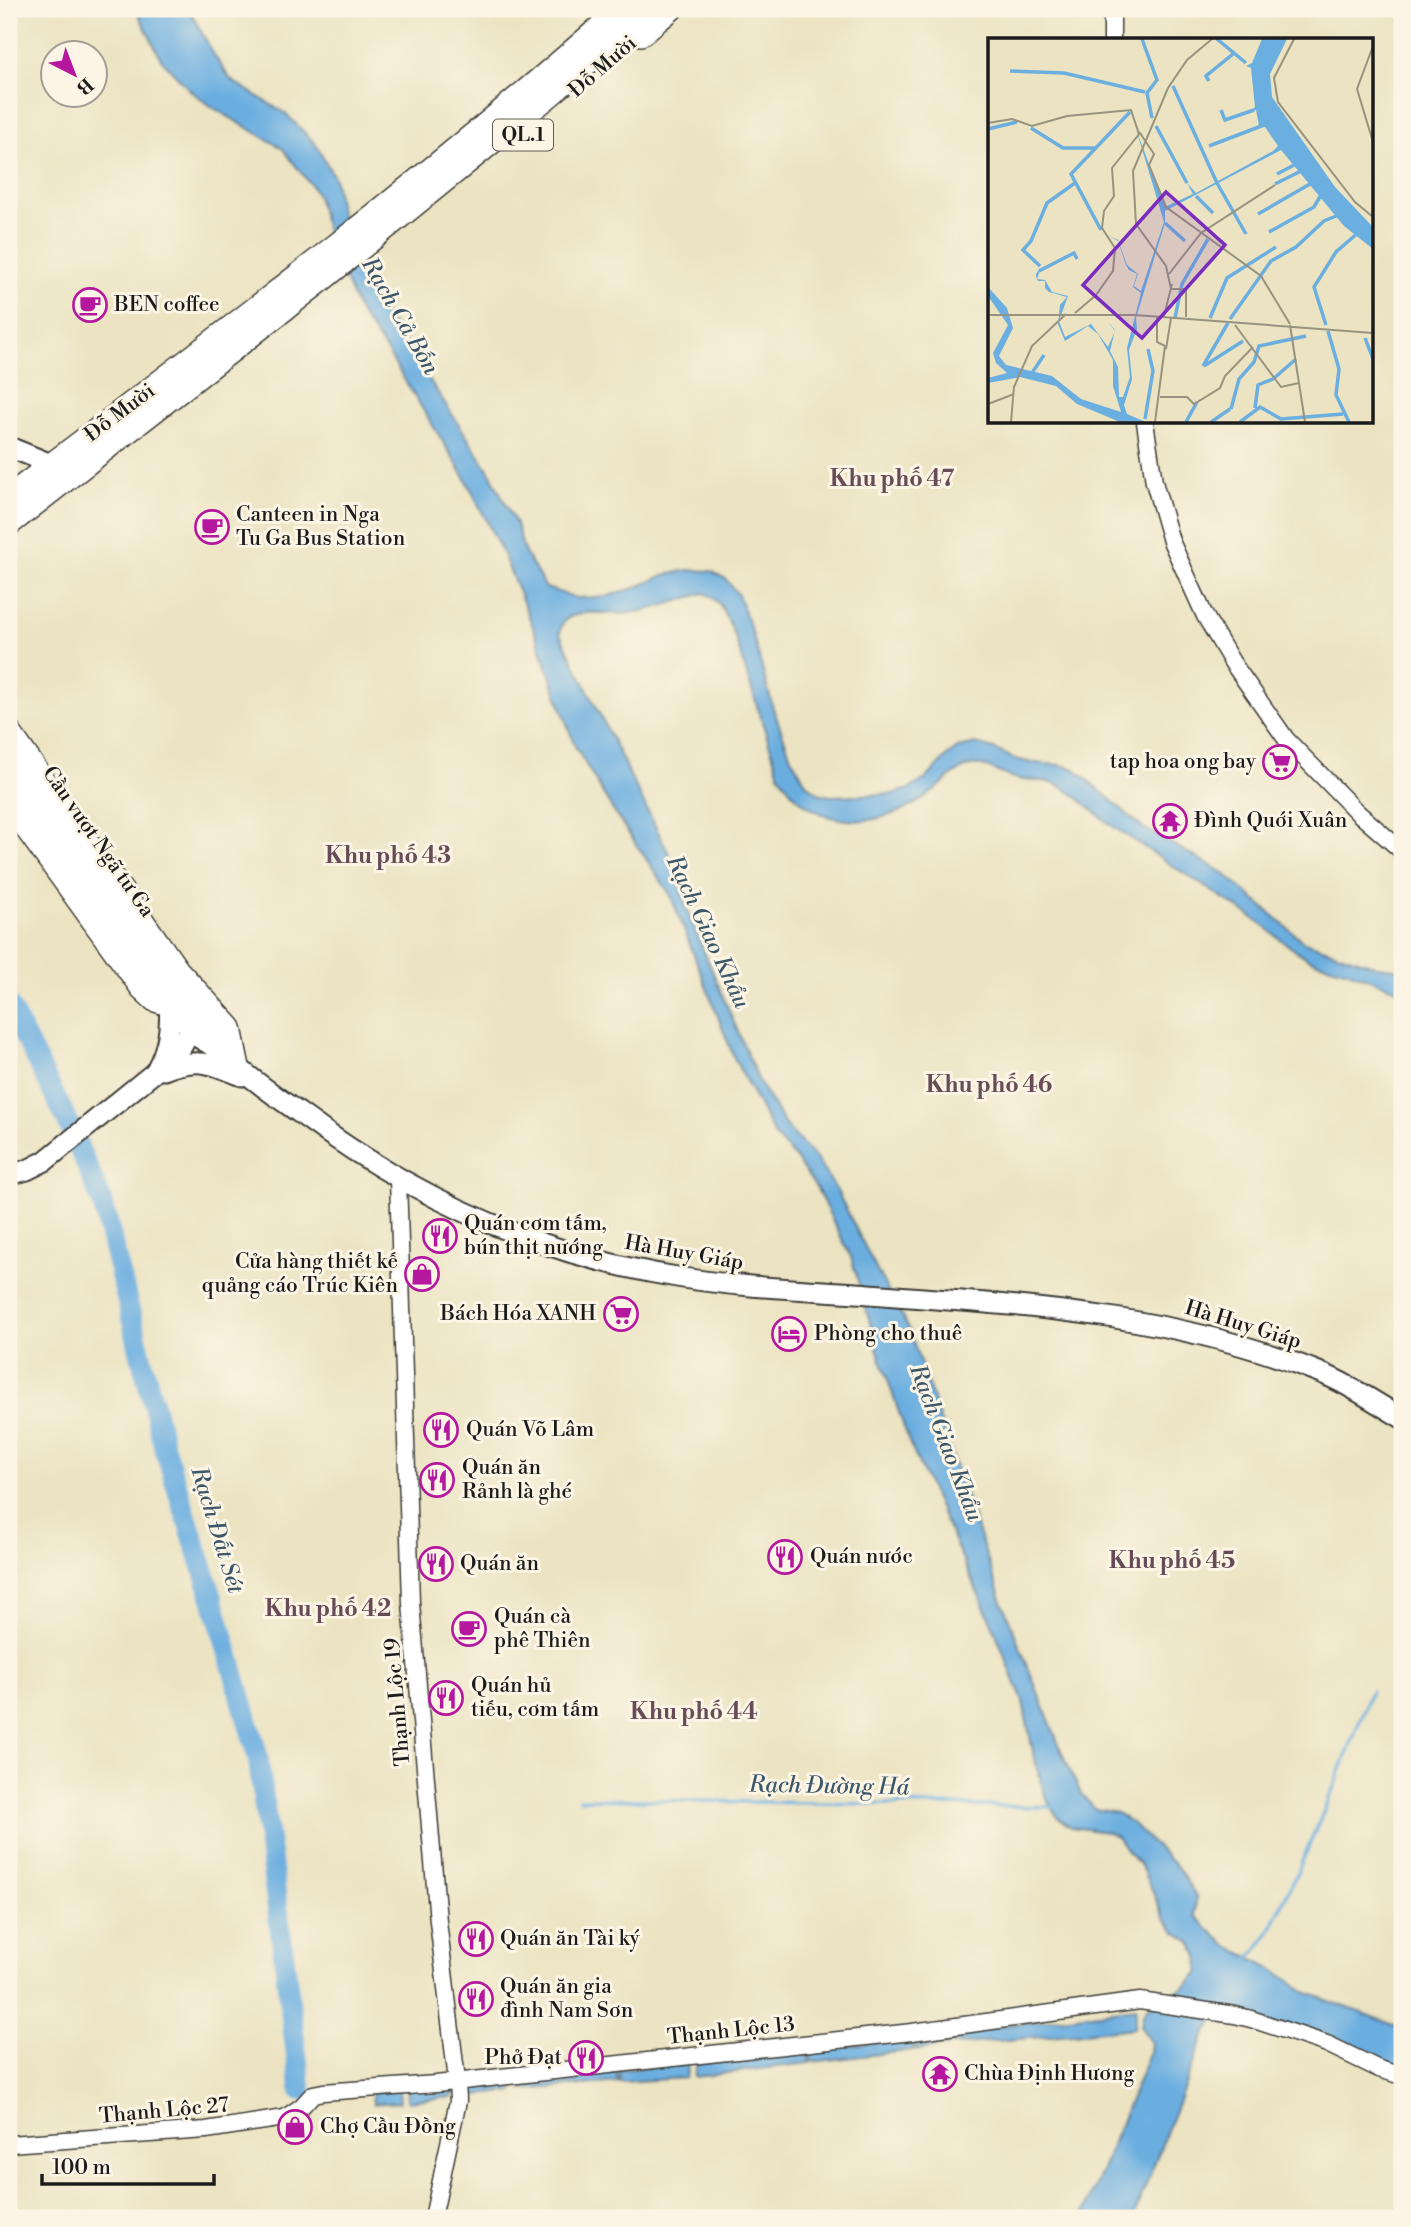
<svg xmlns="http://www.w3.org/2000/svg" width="1411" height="2227" viewBox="0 0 1411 2227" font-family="'Libre Bodoni',serif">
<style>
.water{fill:#6baee0;stroke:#44657e;stroke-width:2}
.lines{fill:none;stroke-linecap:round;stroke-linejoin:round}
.stream{stroke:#6baee0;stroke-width:3.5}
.river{stroke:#6baee0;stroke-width:21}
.minor-casing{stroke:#3b3a35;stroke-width:19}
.major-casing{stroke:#3b3a35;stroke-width:23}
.highway-casing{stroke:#3b3a35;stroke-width:26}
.minor{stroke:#fff;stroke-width:16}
.major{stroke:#fff;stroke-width:19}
.highway{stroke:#fff;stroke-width:23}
.labels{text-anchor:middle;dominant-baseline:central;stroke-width:6;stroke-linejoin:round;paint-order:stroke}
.shield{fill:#fcf5e5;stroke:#5f5d58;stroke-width:2}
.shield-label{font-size:19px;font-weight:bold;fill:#1c1c1c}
.street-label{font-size:21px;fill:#1c1c1c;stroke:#fcf5e5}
.poi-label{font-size:21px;fill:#1c1c1c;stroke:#fcf5e5;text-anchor:start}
.water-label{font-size:23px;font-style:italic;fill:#3c566a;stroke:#fcf5e5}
.neighbourhood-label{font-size:23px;font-weight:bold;fill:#674b56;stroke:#fcf5e5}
.inset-river{fill:none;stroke:#6baee0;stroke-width:3.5}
.inset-road{fill:none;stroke:#98937f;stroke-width:2}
.view{fill:#7b2cbf;fill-opacity:0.15;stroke:#7b2cbf;stroke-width:3.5}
.inset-edge{fill:none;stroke:#1c1c1c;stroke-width:3.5}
</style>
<rect width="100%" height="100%" fill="#fcf5e5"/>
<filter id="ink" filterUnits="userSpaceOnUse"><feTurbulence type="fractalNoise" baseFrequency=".0143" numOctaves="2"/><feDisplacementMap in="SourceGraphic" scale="14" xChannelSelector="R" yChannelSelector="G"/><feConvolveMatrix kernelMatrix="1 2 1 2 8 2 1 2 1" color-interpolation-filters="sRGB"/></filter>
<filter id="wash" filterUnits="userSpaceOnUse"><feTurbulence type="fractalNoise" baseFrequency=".00686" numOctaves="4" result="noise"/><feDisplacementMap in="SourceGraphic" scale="28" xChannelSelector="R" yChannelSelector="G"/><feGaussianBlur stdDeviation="1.57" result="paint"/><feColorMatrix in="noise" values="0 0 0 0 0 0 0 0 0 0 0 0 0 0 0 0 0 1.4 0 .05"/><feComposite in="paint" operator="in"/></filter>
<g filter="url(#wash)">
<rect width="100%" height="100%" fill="#ebe3c1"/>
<g class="water">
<path d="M136,9h53l25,46 17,25 55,34 29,29 19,34 8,43 33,77 113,172 28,55 9,29 21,35 31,10 28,-1 30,-9 29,-13 25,-5 22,1 15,8 12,16 14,37 21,76 18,49 15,26 12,10 12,3 62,-2 17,-5 18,-11 21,-23 10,-7 18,-4 18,5 21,10 18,4 27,2 15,4 67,58 80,45 82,70 73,24 25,3v22c-20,-7 -39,-15 -60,-22 -11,-3 -24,-6 -35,-11 -19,-11 -37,-28 -55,-41 -46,-30 -93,-59 -138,-90 -23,-15 -41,-41 -70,-46 -8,-1 -18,0 -26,-2 -17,-3 -33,-18 -50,-12 -16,5 -29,21 -43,31 -51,34 -114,32 -146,-24l-46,-143 -12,-25 -10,-10 -7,-3c-25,7 -48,17 -74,20 -19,3 -42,-5 -60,4 -7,3 -10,9 -10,17l109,220 23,69 68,161 25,41 32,35 20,31 40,80 32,58 92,270 62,156 18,39 14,15 22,4 16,11 45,44 18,28 -1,20 31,29 43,22 39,26 94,35v41l-177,-59 -12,12 -10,17 -70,179h-51l68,-167 1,-8 -10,-16 2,-13 3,-5 41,-24 11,-11 1,-18 -8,-14 -17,-11 -9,-12 -25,-55 -11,-10 -12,-17 -10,-5 -36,-5 -15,-11 -10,-18 -12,-41 -11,-55 -30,-76 -84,-184 -29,-85 -29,-100 -34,-68 -21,-30 -21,-23 -40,-76 -65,-166 -56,-82 -39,-66 -43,-122 -29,-70 -37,-75 -78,-126 -29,-41 -30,-70 -12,-47 -7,-11 -28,-36 -70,-41 -20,-15 -31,-33z"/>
<polygon points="1136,2008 1134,2028 955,2045 951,2033"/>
<polygon points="949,2034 952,2045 917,2050 914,2038"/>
<polygon points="912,2038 914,2050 812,2062 809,2050"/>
<polygon points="806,2050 810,2063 694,2077 697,2063"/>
<polygon points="688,2064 686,2078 620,2082 619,2070"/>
<polygon points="616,2070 618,2082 522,2090 522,2080"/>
<polygon points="513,2080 514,2091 467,2096 469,2085"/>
<polygon points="456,2086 453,2097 407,2101 408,2088"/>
<polygon points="399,2089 400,2102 373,2104 372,2091"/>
</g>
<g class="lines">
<g class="stream">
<polyline points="580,1799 1054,1807"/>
<path d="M1248,1959c19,-17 30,-46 41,-69 30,-65 57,-131 82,-199"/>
</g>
<polyline class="river" points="9,1006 66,1118 102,1201 164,1447 215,1606 258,1757 301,2090"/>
</g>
</g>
<g filter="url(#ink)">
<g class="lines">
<g class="minor-casing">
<g id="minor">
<polyline points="1112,40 1112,9"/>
<polyline points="1145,422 1154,482 1171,541 1205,616 1232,662 1286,739 1357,812 1402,851"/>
<polyline points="398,1178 411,1603 438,1921 457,2081 458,2101 433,2218"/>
<polyline points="9,2144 206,2130 285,2118 302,2106 313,2094 323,2092 436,2084 912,2032 1140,2001 1235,2015 1251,2019 1327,2044 1379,2069 1402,2076"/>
</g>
</g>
<g class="major-casing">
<g id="major">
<polyline points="9,447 51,464"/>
<path d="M9,757l140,197 61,74 16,26 12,13c19,16 40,31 60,45 112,83 240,143 379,165 59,10 119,12 179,16 158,12 316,19 465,80 28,11 55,30 81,45"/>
<polyline points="9,780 169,1004 199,1038 222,1052"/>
<path d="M156,1070c12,-22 15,-42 13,-66"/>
<path d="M164,1070c33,-13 47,-7 78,6"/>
<path d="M9,1175l18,-5 18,-9 132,-107c8,-11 13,-21 12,-35"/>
</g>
</g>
<g class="highway-casing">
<g id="highway">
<polyline points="641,34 671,9"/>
<path d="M9,497c208,-158 416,-315 612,-488"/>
<polyline points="9,524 319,282 551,94 650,9"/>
<polyline points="9,732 177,970 230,1028 238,1067"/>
<polyline points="9,804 142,988 155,1000 169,1004"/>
</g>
</g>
<use href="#minor" class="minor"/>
<use href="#major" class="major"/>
<use href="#highway" class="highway"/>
</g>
</g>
<defs>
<g id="cafe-ring" transform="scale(1.75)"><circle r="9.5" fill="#fcf5e5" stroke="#b5179e" stroke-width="1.5"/><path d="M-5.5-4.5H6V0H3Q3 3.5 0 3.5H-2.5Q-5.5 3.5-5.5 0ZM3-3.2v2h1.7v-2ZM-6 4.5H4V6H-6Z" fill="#b5179e"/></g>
<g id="supermarket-ring" transform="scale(1.75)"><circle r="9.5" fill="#fcf5e5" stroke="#b5179e" stroke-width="1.5"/><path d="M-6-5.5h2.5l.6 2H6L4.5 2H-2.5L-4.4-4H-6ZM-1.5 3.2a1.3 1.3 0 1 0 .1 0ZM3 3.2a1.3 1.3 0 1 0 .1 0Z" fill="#b5179e"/></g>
<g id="temple-ring" transform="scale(1.75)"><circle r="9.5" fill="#fcf5e5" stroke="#b5179e" stroke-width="1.5"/><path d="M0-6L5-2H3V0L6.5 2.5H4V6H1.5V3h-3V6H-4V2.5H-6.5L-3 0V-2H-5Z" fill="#b5179e"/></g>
<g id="restaurant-ring" transform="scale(1.75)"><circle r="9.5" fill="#fcf5e5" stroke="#b5179e" stroke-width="1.5"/><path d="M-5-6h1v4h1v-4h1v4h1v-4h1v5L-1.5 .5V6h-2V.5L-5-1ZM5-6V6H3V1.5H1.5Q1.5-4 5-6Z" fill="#b5179e"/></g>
<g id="shop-ring" transform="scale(1.75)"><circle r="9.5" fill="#fcf5e5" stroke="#b5179e" stroke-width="1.5"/><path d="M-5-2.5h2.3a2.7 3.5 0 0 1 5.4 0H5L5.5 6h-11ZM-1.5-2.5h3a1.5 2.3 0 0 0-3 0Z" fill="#b5179e"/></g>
<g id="hotel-ring" transform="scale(1.75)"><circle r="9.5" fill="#fcf5e5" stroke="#b5179e" stroke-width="1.5"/><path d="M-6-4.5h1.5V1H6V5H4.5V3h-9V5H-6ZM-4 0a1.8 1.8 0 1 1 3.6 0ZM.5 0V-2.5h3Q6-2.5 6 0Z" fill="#b5179e"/></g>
</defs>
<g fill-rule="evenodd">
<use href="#cafe-ring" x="90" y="305"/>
<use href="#cafe-ring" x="212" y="527"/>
<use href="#supermarket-ring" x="1280" y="762"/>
<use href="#temple-ring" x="1170" y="821"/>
<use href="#restaurant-ring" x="440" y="1236"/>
<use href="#shop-ring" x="422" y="1274"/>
<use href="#supermarket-ring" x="621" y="1314"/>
<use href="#hotel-ring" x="789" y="1334"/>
<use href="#restaurant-ring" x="441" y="1430"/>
<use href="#restaurant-ring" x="437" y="1480"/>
<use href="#restaurant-ring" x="785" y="1557"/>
<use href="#restaurant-ring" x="436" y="1564"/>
<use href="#cafe-ring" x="469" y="1629"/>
<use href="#restaurant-ring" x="446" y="1698"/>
<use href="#restaurant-ring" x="476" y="1939"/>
<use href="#restaurant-ring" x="476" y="1999"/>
<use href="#restaurant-ring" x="586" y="2058"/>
<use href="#temple-ring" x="940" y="2074"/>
<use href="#shop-ring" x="295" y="2127"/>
</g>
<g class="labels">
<rect class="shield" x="493" y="119.5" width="60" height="31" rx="5"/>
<g class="shield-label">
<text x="523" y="135">QL.1</text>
</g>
<g class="street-label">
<text transform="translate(603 67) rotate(-41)">Đỗ Mười</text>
<text transform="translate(120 413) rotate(-37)">Đỗ Mười</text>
<text transform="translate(98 842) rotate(55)">Cầu vượt Ngã tư Ga</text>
<text transform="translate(684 1253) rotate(10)">Hà Huy Giáp</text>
<text transform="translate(1243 1325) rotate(17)">Hà Huy Giáp</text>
<text transform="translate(398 1702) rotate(-95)">Thạnh Lộc 19</text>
<text transform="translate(731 2031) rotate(-6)">Thạnh Lộc 13</text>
<text transform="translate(164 2111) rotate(-5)">Thạnh Lộc 27</text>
</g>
<g class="poi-label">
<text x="114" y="305">BEN coffee</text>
<text x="236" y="515">Canteen in Nga<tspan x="236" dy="24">Tu Ga Bus Station</tspan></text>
<text x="1256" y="762" text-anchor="end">tap hoa ong bay</text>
<text x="1194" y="821">Đình Quới Xuân</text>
<text x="464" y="1224">Quán cơm tấm,<tspan x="464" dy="24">bún thịt nướng</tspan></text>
<text x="398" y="1262" text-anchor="end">Cửa hàng thiết kế<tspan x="398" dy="24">quảng cáo Trúc Kiên</tspan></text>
<text x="596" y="1314" text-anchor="end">Bách Hóa XANH</text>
<text x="814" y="1334">Phòng cho thuê</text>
<text x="466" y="1430">Quán Võ Lâm</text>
<text x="462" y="1468">Quán ăn<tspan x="462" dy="24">Rảnh là ghé</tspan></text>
<text x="810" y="1557">Quán nước</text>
<text x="460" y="1564">Quán ăn</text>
<text x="494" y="1617">Quán cà<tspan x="494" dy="24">phê Thiên</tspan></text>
<text x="471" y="1686">Quán hủ<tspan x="471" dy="24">tiếu, cơm tấm</tspan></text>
<text x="500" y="1939">Quán ăn Tài ký</text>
<text x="500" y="1987">Quán ăn gia<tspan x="500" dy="24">đình Nam Sơn</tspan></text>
<text x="562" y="2058" text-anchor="end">Phở Đạt</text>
<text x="964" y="2074">Chùa Định Hương</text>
<text x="320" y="2127">Chợ Cầu Đồng</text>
</g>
<g class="water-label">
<text transform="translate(400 316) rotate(60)">Rạch Cả Bốn</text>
<text transform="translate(708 932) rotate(65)">Rạch Giao Khẩu</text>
<text transform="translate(946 1443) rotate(69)">Rạch Giao Khẩu</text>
<text transform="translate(217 1530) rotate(73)">Rạch Đất Sét</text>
<text transform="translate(829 1786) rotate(1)">Rạch Đường Há</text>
</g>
<g class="neighbourhood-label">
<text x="892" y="479">Khu phố 47</text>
<text x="388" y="856">Khu phố 43</text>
<text x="989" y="1085">Khu phố 46</text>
<text x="1172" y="1561">Khu phố 45</text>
<text x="328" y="1609">Khu phố 42</text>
<text x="694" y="1712">Khu phố 44</text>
</g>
</g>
<g transform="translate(988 38)">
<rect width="385" height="385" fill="#ebe3c1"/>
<path d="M274,1h25l-17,35 2,23 63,90 38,40v22l-29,-23 -63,-76 -116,61v12l-29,95 1,11 -8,21 3,29 -8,26 3,9 19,8h-26l-43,-18 -21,-18 -36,-9 -32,6v-5l19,-5 -11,-10 -3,-10 15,-28 -20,-29v-9l19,21 6,20 -14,28 7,9 46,11 29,23 40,13 -8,-26v-26l-15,-26 -10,-8 -23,15 -7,-17 2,-19 7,-8 -18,-5 -4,-4v-7h-7l-2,-4v-3l5,-7 -4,12 8,1 7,12 16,4 -9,25 6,16 26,-13 17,23 7,-16 -7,-9 7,8 -5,21 8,16 1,30h4l7,-20 -3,-29 14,-55 -8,-6 4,-13 -8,-4 -3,-5 -8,-24 -10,-6 10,5 9,25 11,9 -4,12 7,5 23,-69 -28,-93 29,78 28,-13 -6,-11 9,10 77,-42 5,-5 -13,-19 -6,-1 -3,-16 -6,2 5,-5 -4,-39 -5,-2 6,-3z" fill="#6baee0"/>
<path class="inset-river" d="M154,1l15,41 -10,13 5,25M229,1l29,24M22,33l54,2 81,19M221,43l-3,-5 27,-22M185,48l44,97M233,72l4,10 29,-10M168,88l31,57M43,90l32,20h32M0,91l29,-7M221,108l55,-21M289,136l19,-10M229,145l29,51M287,146l26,-13M208,158l17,17M270,176l52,-30M177,185l20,18M113,192l-30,-56 59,-62M281,194l45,-25 7,-12M52,228l-17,-16 8,-9 16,-38 28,-20M51,233l35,-18 3,6M187,280l7,-34 26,-45M222,280l17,-40 49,-31M242,281l41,-58 25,-14 28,-26 17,-7M338,287l-12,-38 22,-35 23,-20M340,293l11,38 -3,26 13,27M377,300l8,21M215,328l25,-43M216,328l39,-25M44,335l12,-18M267,370l3,-23 15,-6 23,-20M243,371l8,-30 15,-17 5,-16 47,-10M157,381l8,-48 -5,-22M198,384l11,-20M223,384l19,-13M252,384l20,-15 21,12 62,-5"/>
<path class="inset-road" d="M306,1l-20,39 4,24 77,100 18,15M385,8l-16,43 16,53M0,85l24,-4 20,7 35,-10 64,-6 8,24M181,236l32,-41 74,-48M183,251l-5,-23 -30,-42 -3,-53 35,-83 19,-28 25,-21M183,251h15v28M87,275l21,-18 17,-24 2,-23 -13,-20 2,-17 10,-15 -2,-28 28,-35 14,21 -5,11 17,42 95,69 29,48M0,277h147l238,18M169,278v26l8,4M176,278l8,-32M247,287l46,62 18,-4M302,287l15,97M178,311l5,-31M172,359h27l7,7 26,-16 5,-12 28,-29M0,366l26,-10M23,384l3,-35 18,-41 34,-32M167,384l10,-76"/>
<path class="view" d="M178,154l59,53 -83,93 -59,-53z"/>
<rect width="385" height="385" class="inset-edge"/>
</g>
<rect width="1411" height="2227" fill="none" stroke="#fcf5e5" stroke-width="35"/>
<g transform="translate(74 74) rotate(138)"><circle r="33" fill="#fcf5e5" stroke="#a29e95" stroke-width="2"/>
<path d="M0-5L12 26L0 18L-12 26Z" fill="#b5179e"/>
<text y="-10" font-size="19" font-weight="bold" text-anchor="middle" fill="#1c1c1c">B</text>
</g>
<path d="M42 2174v10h172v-10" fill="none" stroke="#1c1c1c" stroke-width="3.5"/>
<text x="52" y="2174" font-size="21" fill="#1c1c1c" stroke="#fcf5e5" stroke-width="5" paint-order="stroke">100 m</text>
</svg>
